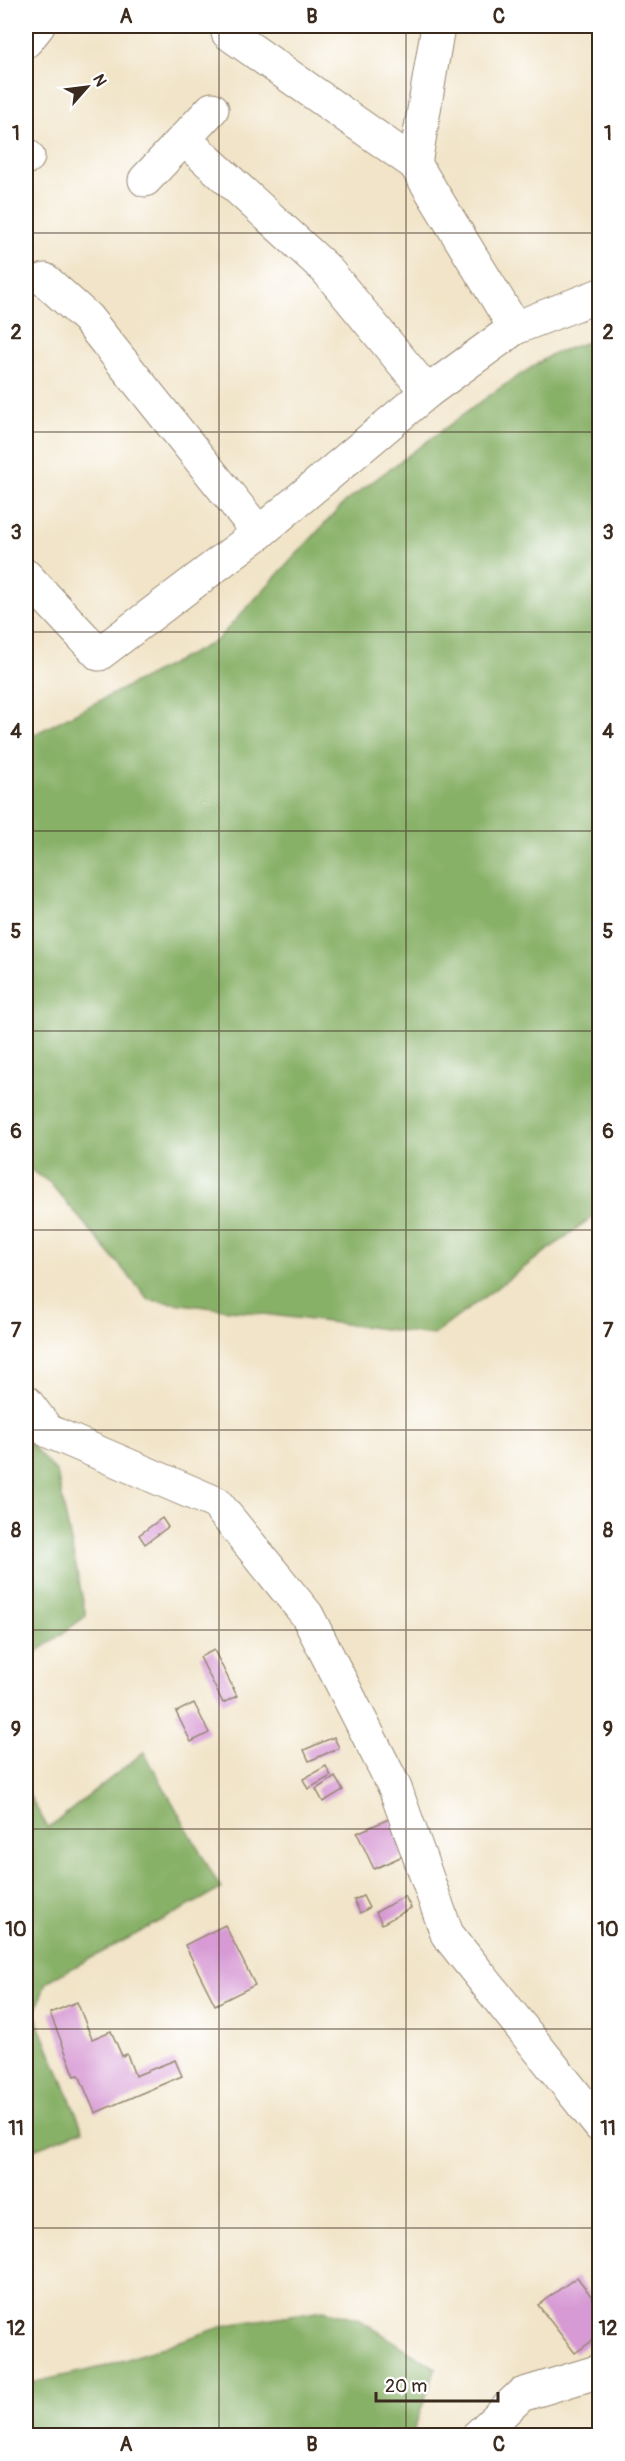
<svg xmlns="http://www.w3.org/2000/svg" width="625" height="2461" viewBox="0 0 625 2461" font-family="Pangolin,sans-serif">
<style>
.forest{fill:#88b168;stroke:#626e43;stroke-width:1.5}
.building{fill:#d79ad4}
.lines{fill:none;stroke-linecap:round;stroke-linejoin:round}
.minor-casing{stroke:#968773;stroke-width:35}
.minor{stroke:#fff;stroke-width:33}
.grid{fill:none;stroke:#3b2a1e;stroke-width:1.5;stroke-opacity:0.55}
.neatline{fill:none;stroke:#3b2a1e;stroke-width:2}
.grid-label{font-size:20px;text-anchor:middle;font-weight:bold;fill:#3b2a1e}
</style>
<rect width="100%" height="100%" fill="#fff"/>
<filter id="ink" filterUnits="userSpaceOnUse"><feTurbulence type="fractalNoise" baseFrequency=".0167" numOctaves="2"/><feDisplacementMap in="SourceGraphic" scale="12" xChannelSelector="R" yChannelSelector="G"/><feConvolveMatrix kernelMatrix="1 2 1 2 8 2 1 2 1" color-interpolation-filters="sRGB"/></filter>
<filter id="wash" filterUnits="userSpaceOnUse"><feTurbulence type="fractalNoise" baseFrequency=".008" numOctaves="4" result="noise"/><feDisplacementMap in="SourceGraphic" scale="24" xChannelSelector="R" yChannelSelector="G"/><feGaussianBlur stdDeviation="1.35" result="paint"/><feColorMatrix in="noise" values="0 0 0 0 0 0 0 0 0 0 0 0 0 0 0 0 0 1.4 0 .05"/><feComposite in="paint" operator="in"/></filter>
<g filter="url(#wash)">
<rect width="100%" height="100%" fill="#f1e4c8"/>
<g class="forest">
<polygon points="599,338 599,1212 433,1335 149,1300 50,1183 26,1166 26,734 31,736 216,641 345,502 494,392 552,354"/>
<polygon points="26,1439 57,1473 86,1616 26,1660"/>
<polygon points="144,1752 221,1889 46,1982 35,2015 83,2130 26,2152 26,1790 48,1828"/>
<polygon points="323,2310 357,2318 436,2368 412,2435 26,2435 26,2384 107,2366 227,2325"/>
</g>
<g id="blocks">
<g class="building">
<polygon points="162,1518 168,1527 145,1544 139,1535"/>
<polygon points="214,1650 237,1696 223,1703 200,1657"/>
<polygon points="194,1703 209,1733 191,1742 176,1712"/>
<polygon points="334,1737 339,1748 309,1761 304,1750"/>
<polygon points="326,1766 331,1776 308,1789 303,1779"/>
<polygon points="335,1777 343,1790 323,1802 316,1789"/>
<polygon points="391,1818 407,1854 374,1869 357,1833"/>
<polygon points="363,1896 369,1908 360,1913 354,1900"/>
<polygon points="405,1896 411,1908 382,1924 376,1912"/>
<polygon points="225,1925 255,1985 215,2005 185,1945"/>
<polygon points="77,2002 92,2039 111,2031 122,2056 127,2054 135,2076 175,2060 182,2076 95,2113 79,2075 75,2076 50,2013"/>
<polygon points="577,2277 600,2308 600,2335 575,2353 538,2305"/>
</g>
</g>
</g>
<g filter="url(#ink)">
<use href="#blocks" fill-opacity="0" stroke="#968773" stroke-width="1.5"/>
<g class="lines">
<g class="minor-casing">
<g id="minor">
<polyline points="231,26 228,33 415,164 515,328"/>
<polyline points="26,41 38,26"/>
<polyline points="184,139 326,269 427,392"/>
<polyline points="26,155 28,157"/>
<polyline points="415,164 438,26"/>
<polyline points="145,180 212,109"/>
<polyline points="45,280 87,318 259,533"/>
<polyline points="26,576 99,654 259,533 427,392 515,328 600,295"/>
<polyline points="26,1402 48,1431 216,1503 307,1615 395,1788 447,1934 600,2126"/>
<polyline points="478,2436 521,2395 600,2371"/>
</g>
</g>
<use href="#minor" class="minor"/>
</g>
</g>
<path class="grid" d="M219,26v2410M406,26v2410M26,233h574M26,432h574M26,632h574M26,831h574M26,1031h574M26,1230h574M26,1430h574M26,1630h574M26,1829h574M26,2029h574M26,2228h574"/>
<rect width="625" height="2461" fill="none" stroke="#fff" stroke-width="66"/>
<g transform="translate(87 87) rotate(62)" stroke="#ffffff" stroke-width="4.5" paint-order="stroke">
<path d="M0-4.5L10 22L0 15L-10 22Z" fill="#3b2a1e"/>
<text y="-9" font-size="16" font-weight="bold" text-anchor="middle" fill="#3b2a1e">N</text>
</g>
<path d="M376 2392v9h122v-9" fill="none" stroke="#3b2a1e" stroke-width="3"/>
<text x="385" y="2392" font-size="18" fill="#3b2a1e" stroke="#ffffff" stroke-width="4.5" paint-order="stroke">20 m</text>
<rect x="33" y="33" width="559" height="2395" class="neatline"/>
<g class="grid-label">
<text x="126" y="23">A</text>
<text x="312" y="23">B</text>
<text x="499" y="23">C</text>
<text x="16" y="140">1</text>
<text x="608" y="140">1</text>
<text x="16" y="339">2</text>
<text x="608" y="339">2</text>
<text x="16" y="539">3</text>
<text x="608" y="539">3</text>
<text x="16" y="738">4</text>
<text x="608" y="738">4</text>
<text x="16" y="938">5</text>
<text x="608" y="938">5</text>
<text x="16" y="1138">6</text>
<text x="608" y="1138">6</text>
<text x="16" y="1337">7</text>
<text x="608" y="1337">7</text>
<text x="16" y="1537">8</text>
<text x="608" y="1537">8</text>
<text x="16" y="1736">9</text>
<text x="608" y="1736">9</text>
<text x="16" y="1936">10</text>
<text x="608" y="1936">10</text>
<text x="16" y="2135">11</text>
<text x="608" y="2135">11</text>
<text x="16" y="2335">12</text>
<text x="608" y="2335">12</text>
<text x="126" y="2451">A</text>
<text x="312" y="2451">B</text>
<text x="499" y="2451">C</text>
</g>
</svg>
